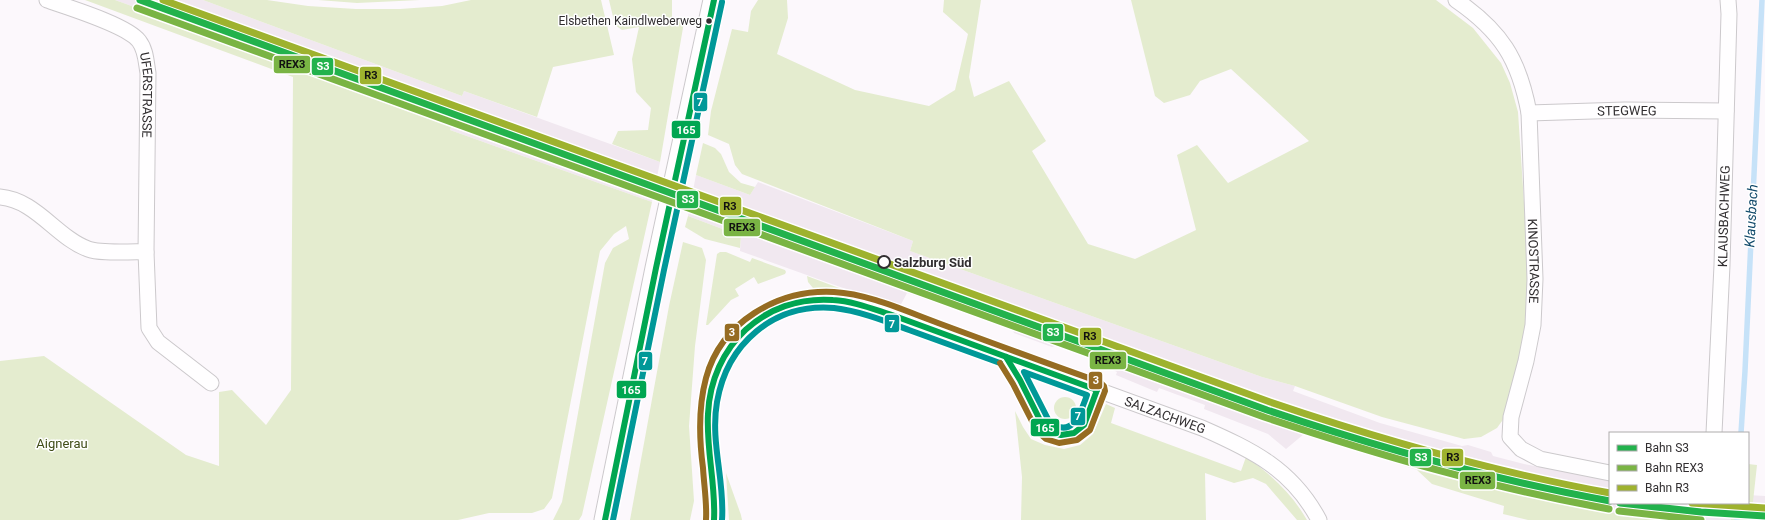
<svg xmlns="http://www.w3.org/2000/svg" width="1765" height="520" viewBox="0 0 1765 520" font-family="Roboto,sans-serif">
<style>
.built{fill:#f1e8f0}
.green{fill:#e4eccf}
.lines{fill:none;stroke-linecap:round;stroke-linejoin:round}
.stream{stroke:#c6e2f8;stroke-width:5.5}
.street-casing{stroke:#ccc9cc;stroke-width:17}
.secondary-casing{stroke:#ccc9cc;stroke-width:23}
.street{stroke:#fffeff;stroke-width:15}
.secondary{stroke:#fffeff;stroke-width:21}
.bus-1-casing{stroke:#fff;stroke-width:9}
.bus-2-casing{stroke:#fff;stroke-width:9}
.bus-3-casing{stroke:#fff;stroke-width:9}
.bus-1{stroke:#00a651;stroke-width:6}
.bus-2{stroke:#009898;stroke-width:6}
.bus-3{stroke:#966c22;stroke-width:6}
.rail-1-casing{stroke:#fff;stroke-width:10}
.rail-2-casing{stroke:#fff;stroke-width:10}
.rail-3-casing{stroke:#fff;stroke-width:10}
.rail-1{stroke:#22b24c;stroke-width:7}
.rail-2{stroke:#7ab444;stroke-width:7}
.rail-3{stroke:#9eb22e;stroke-width:7}
.bus-dot{fill:#312e30;stroke:#fff;stroke-width:1.5}
.stop-dot{fill:#fff;stroke:#312e30;stroke-width:2}
.labels{text-anchor:middle;dominant-baseline:central;stroke-width:3;stroke-linejoin:round;paint-order:stroke}
.bus-label{font-size:12px;fill:#312e30;stroke:#fff;text-anchor:end}
.street-label{font-size:13px;fill:#312e30;stroke:#fff}
.stop-label{font-size:13px;font-weight:bold;fill:#312e30;stroke:#fff;text-anchor:start}
.park-label{font-size:13px;fill:#404d18;stroke:#fff}
.water-label{font-size:14px;font-style:italic;fill:#124a6b;stroke:#fff}
.line-badge{stroke:#fff;stroke-width:1.5}
.badge-label{font-size:11px;text-anchor:middle;font-weight:bold;fill:#fff}
.pale-badge-label{font-size:11px;text-anchor:middle;font-weight:bold;fill:#111}
</style>
<rect width="100%" height="100%" fill="#fcf8fc"/>
<g class="built">
<polygon points="115,0 203,0 462,96 464,91 660,162 652,202 450,130 454,119 301,67"/>
<polygon points="696,175 750,195 758,182 913,241 910,251 1262,377 1295,386 1293,391 1380,423 1462,446 1468,445 1491,452 1493,456 1524,464 1581,475 1610,479 1610,503 1748,503 1748,495 1765,496 1765,520 1664,520 1596,511 1538,501 1486,489 1417,470 1304,434 1286,449 1268,434 1204,409 1205,405 1159,388 1157,392 1116,375 1117,372 1111,369 1107,363 1057,345 1052,347 1014,333 1012,329 907,293 899,308 740,251 741,236 688,216"/>
</g>
<g class="green">
<polygon points="85,0 115,0 301,67 454,119 450,130 652,202 582,515 579,520 553,520 562,502 605,263 613,248 629,239 626,226 614,234 600,251 552,498 544,509 532,513 489,513 458,520 0,520 0,361 44,356 186,455 219,466 219,392 232,390 266,425 291,390 293,77"/>
<polygon points="203,0 267,0 308,6 356,9 400,9 442,6 471,0 601,0 614,55 553,67 537,117 464,91 462,96"/>
<polygon points="318,0 420,0 357,3"/>
<polygon points="609,0 672,0 672,17 684,22 660,162 612,144 618,131 648,130 651,108 636,92 632,59 639,27 622,30 615,25"/>
<polygon points="758,0 787,0 788,18 777,54 855,90 929,106 955,90 968,34 943,12 944,0 981,0 969,77 974,97 1009,81 1046,141 1032,151 1088,244 1135,259 1196,230 1177,155 1197,145 1228,183 1309,141 1231,69 1200,81 1190,95 1164,103 1155,96 1131,0 1436,0 1473,28 1501,63 1510,83 1518,112 1529,278 1527,324 1507,414 1497,428 1481,437 1464,439 1382,417 1295,386 1262,377 910,251 913,241 742,174 735,165 729,144 708,135 711,111 732,29 748,32 751,11"/>
<polygon points="703,143 715,148 721,154 729,172 741,183 755,187 750,195 696,175"/>
<polygon points="688,216 741,236 740,248 705,239 685,227"/>
<polygon points="683,242 702,248 706,260 695,346 689,426 694,501 690,520 630,520 669,306"/>
<polygon points="720,252 726,252 750,262 752,258 785,270 786,272 785,274 758,284 754,277 735,289 739,296 731,300 708,325 706,325 717,254"/>
<polygon points="807,276 847,291 813,288 808,282"/>
<circle cx="1065" cy="408" r="11"/>
<path d="M1106,404l9,4 -4,15 130,48 5,-14c25,17 46,37 61,63h-10l-31,-36 -13,-6 -19,5 -29,-10 1,47h-185l1,-43 -7,-66 8,16 8,12 14,6 19,4 16,-4 13,-11z"/>
<polygon points="1748,464 1757,465 1751,520 1731,520 1732,503 1748,503"/>
<path d="M1417,470c81,22 163,40 247,50h-136l-25,-6 1,-8 -72,-22z"/>
<polygon points="726,473 741,515 742,520 729,520"/>
</g>
<g class="lines">
<g class="stream">
<polyline points="1741,433 1745,371 1762,0"/>
<polyline points="1737,520 1737,503"/>
</g>
<g class="street-casing">
<g id="street">
<path id="s1" d="M47,0c20,7 80,25 92,41 7,9 7,21 9,32l-2,179 3,76 9,14 53,41"/>
<path id="s2" d="M1456,0c45,31 63,59 73,113l6,166 -2,46 -7,36 -15,56 -1,20 11,12 19,10 70,14"/>
<path id="s3" d="M1529,113l96,-3 101,1"/>
<path d="M0,197c36,3 56,40 88,52 13,5 43,2 58,3"/>
<path id="s4" d="M1714,433l8,-168 7,-251 -1,-14"/>
<path id="s5" d="M714,520c1,-10 -1,-20 -1,-30 -3,-29 -8,-59 -4,-88 8,-63 60,-107 124,-102 20,2 39,9 59,15l310,113c50,22 90,41 117,92"/>
</g>
</g>
<g class="secondary-casing">
<polyline id="secondary" points="605,520 656,268 714,0"/>
</g>
<use href="#street" class="street"/>
<use href="#secondary" class="secondary"/>
<g class="bus-1-casing">
<g id="bus-1">
<polyline points="1006,357 1020,380 1043,426 1050,432 1061,435 1074,433 1084,425 1097,390"/>
<polyline points="605,520 656,268 714,0"/>
<path d="M714,520c2,-35 -8,-70 -6,-106 3,-68 56,-119 125,-114 20,1 40,9 59,15l205,75"/>
</g>
</g>
<g class="bus-2-casing">
<g id="bus-2">
<path d="M1024,372l63,23c-6,16 -14,46 -38,26z"/>
<polyline points="613,520 664,270 722,2"/>
<path d="M722,520c3,-39 -12,-78 -5,-118 10,-58 56,-99 117,-94 26,3 51,13 75,22 31,11 61,22 91,33"/>
</g>
</g>
<g class="bus-3-casing">
<path id="bus-3" d="M706,519c1,-16 -2,-34 -3,-51 -4,-30 -5,-60 3,-90 15,-56 72,-89 128,-86 35,2 71,19 104,31 54,20 108,40 162,59l4,4 1,5 -15,39 -13,10 -18,3 -13,-4 -9,-8 -24,-47 -13,-21"/>
</g>
<use href="#bus-1" class="bus-1"/>
<use href="#bus-2" class="bus-2"/>
<use href="#bus-3" class="bus-3"/>
<g class="rail-1-casing">
<g id="rail-1">
<path d="M140,0l1127,410c113,38 226,70 343,91"/>
<polyline points="1620,503 1701,512 1765,516"/>
</g>
</g>
<g class="rail-2-casing">
<g id="rail-2">
<path d="M137,8l1127,409c114,38 227,71 345,92"/>
<polyline points="1619,511 1701,520"/>
</g>
</g>
<g class="rail-3-casing">
<g id="rail-3">
<path d="M163,0l1107,402c112,38 224,70 340,91"/>
<polyline points="1692,503 1765,508"/>
</g>
</g>
<use href="#rail-1" class="rail-1"/>
<use href="#rail-2" class="rail-2"/>
<use href="#rail-3" class="rail-3"/>
</g>
<circle class="bus-dot" cx="709" cy="21" r="3.5"/>
<circle class="stop-dot" cx="884" cy="262" r="6"/>
<g class="labels">
<g class="bus-label">
<text x="702" y="21">Elsbethen Kaindlweberweg</text>
</g>
<g class="street-label">
<text stroke="none"><textPath href="#s1" startOffset="157">UFERSTRASSE</textPath></text>
<text stroke="none"><textPath href="#s3" startOffset="98">STEGWEG</textPath></text>
<text stroke="none"><textPath href="#s4" startOffset="217">KLAUSBACHWEG</textPath></text>
<text stroke="none"><textPath href="#s2" startOffset="287">KINOSTRASSE</textPath></text>
<text stroke="none"><textPath href="#s5" startOffset="648">SALZACHWEG</textPath></text>
</g>
<g class="stop-label">
<text x="894" y="262">Salzburg Süd</text>
</g>
<g class="park-label">
<text x="62" y="443">Aignerau</text>
</g>
<g class="water-label">
<text transform="translate(1751 216) rotate(-87)">Klausbach</text>
</g>
</g>
<g class="line-badge">
<rect x="273" y="55" width="38" height="19" rx="4" fill="#7ab444"/>
<rect x="311" y="57" width="23" height="19" rx="4" fill="#22b24c"/>
<rect x="359" y="66" width="23" height="19" rx="4" fill="#9eb22e"/>
<rect x="693" y="92" width="15" height="20" rx="4" fill="#009898"/>
<rect x="671" y="120" width="30" height="19" rx="4" fill="#00a651"/>
<rect x="676" y="190" width="23" height="19" rx="4" fill="#22b24c"/>
<rect x="719" y="196" width="23" height="20" rx="4" fill="#9eb22e"/>
<rect x="723" y="218" width="38" height="19" rx="4" fill="#7ab444"/>
<rect x="884" y="314" width="16" height="19" rx="4" fill="#009898"/>
<rect x="1042" y="323" width="22" height="19" rx="4" fill="#22b24c"/>
<rect x="724" y="323" width="16" height="19" rx="4" fill="#966c22"/>
<rect x="1079" y="327" width="23" height="19" rx="4" fill="#9eb22e"/>
<rect x="1089" y="351" width="38" height="19" rx="4" fill="#7ab444"/>
<rect x="638" y="351" width="15" height="20" rx="4" fill="#009898"/>
<rect x="1088" y="371" width="15" height="19" rx="4" fill="#966c22"/>
<rect x="616" y="380" width="31" height="19" rx="4" fill="#00a651"/>
<rect x="1070" y="407" width="16" height="19" rx="4" fill="#009898"/>
<rect x="1030" y="418" width="30" height="19" rx="4" fill="#00a651"/>
<rect x="1409" y="448" width="23" height="19" rx="4" fill="#22b24c"/>
<rect x="1441" y="448" width="23" height="19" rx="4" fill="#9eb22e"/>
<rect x="1459" y="471" width="37" height="19" rx="4" fill="#7ab444"/>
</g>
<g class="badge-label">
<text x="323" y="70">S3</text>
<text x="700" y="106">7</text>
<text x="686" y="134">165</text>
<text x="688" y="203">S3</text>
<text x="892" y="328">7</text>
<text x="1053" y="336">S3</text>
<text x="732" y="336">3</text>
<text x="645" y="365">7</text>
<text x="1096" y="384">3</text>
<text x="631" y="394">165</text>
<text x="1078" y="420">7</text>
<text x="1045" y="432">165</text>
<text x="1421" y="461">S3</text>
</g>
<g class="pale-badge-label">
<text x="292" y="68">REX3</text>
<text x="371" y="79">R3</text>
<text x="730" y="210">R3</text>
<text x="742" y="231">REX3</text>
<text x="1090" y="340">R3</text>
<text x="1108" y="364">REX3</text>
<text x="1453" y="461">R3</text>
<text x="1478" y="484">REX3</text>
</g>
<rect x="1609" y="432" width="140" height="72" fill="#ffffff" stroke="#adabac"/>
<rect x="1617" y="445" width="20" height="6" fill="#22b24c" stroke="#adabac"/>
<text x="1645" y="452" font-size="12" fill="#312e30">Bahn S3</text>
<rect x="1617" y="465" width="20" height="6" fill="#7ab444" stroke="#adabac"/>
<text x="1645" y="472" font-size="12" fill="#312e30">Bahn REX3</text>
<rect x="1617" y="485" width="20" height="6" fill="#9eb22e" stroke="#adabac"/>
<text x="1645" y="492" font-size="12" fill="#312e30">Bahn R3</text>
</svg>
